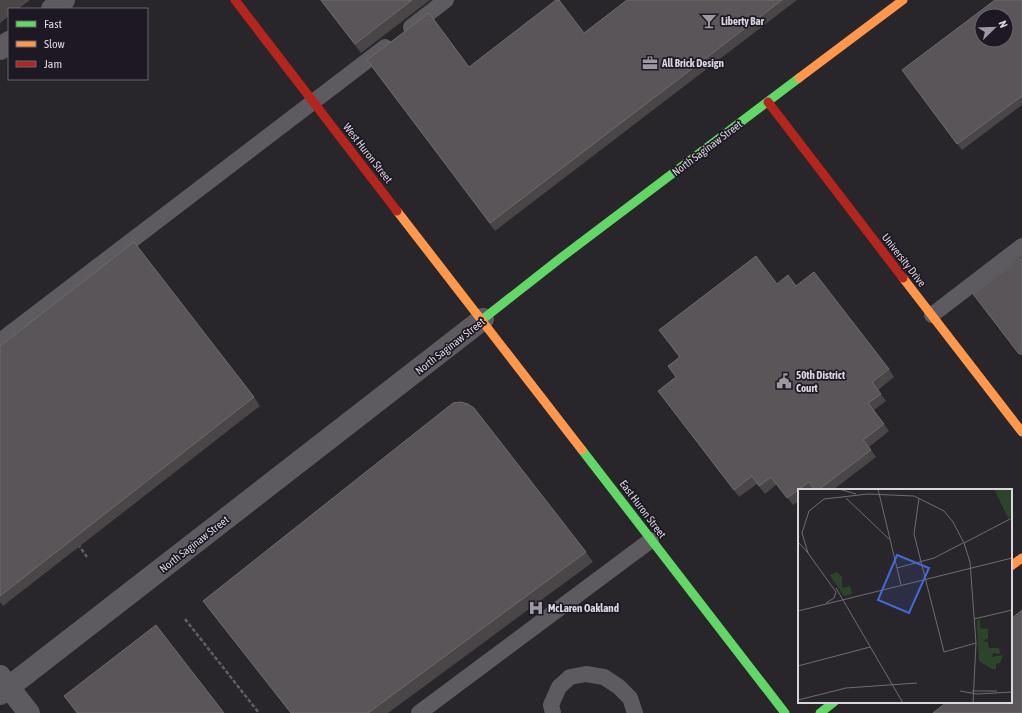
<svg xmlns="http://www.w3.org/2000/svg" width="1022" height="713" viewBox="0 0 1022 713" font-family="'Asap Condensed',sans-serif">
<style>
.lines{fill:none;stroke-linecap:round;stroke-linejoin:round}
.path{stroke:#615e63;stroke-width:2.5;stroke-dasharray:4 2;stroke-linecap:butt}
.lane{stroke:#5e5b60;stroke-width:16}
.street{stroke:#5e5b60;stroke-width:22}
.fast{stroke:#63d668;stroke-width:9}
.slow{stroke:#ff974d;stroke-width:9}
.jam{stroke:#b3261e;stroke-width:9}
.wall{fill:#4a4647}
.building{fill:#595558;stroke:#6e6a6d;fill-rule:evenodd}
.labels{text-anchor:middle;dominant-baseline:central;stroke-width:3.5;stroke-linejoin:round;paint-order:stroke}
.poi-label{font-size:11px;font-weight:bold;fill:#dad6de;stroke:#1e1824;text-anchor:start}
.street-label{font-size:11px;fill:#dad6de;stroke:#1e1824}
.inset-road{fill:none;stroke:#6f6c73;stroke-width:1}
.view{fill:#4369d9;fill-opacity:0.15;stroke:#4369d9;stroke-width:2}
.inset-edge{fill:none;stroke:#dad6de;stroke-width:2}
</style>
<rect width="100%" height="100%" fill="#28252b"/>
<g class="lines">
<g class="path">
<polyline points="78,544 87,557"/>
<polyline points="185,619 259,713"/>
</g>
<g class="lane">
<polyline points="411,27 446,0"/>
<polyline points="932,315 1022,246"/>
<polyline points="0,341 385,47"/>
<polyline points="419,713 651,540"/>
<polyline points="553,713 551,705 559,687 570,677 586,674 604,677 619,687 630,698 635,713"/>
</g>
<g class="street">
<polyline points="52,9 64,0"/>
<polyline points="0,49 9,42"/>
<polyline points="0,676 29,713"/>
<polyline points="0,694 483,319"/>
</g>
<g class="fast">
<polyline points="483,319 562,257 799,78"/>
<polyline points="582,450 785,713"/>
<polyline points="820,713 834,702"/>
</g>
<g class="slow">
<polyline points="799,78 903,0"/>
<polyline points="397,211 582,450"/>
<polyline points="903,278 1022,432"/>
<polyline points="1011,566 1022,558"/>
</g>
<g class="jam">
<polyline points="235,0 397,211"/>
<polyline points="768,102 903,278"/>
</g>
</g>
<g class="wall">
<polygon points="0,0 30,0 18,9 9,9 9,16 0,23"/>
<polygon points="320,0 430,0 361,53"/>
<polygon points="627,0 797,0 495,231 367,60 469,67 584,33"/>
<polygon points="1022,0 1022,105 962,150 907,76"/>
<polygon points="777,284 796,286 889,369 894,377 878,390 886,401 874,410 889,431 869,447 876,457 833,490 815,490 814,489 813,490 799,490 799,501 793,505 777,484 765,494 757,484 739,497 658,391 676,377 668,366 679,357 659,330"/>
<polygon points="0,346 254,397 260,406 3,606 0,602"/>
<polygon points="586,552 593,562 388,713 291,713 210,610 203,601"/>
<polygon points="64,696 224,713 76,713"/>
</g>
<g class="building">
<polygon points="321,0 412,0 355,44"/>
<polygon points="556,0 559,0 584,33 627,0 782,0 490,223 367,60 429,13 469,67"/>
<path d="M995,0h27v96l-65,48 -55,-74zM982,16h24v24h-24z"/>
<polygon points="134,242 254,397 0,596 0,346"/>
<polygon points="756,256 777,284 788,275 796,286 814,272 889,369 872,382 881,394 868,403 884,424 863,440 871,450 818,490 815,490 809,482 787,498 771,477 759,486 752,476 734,490 658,391 676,377 668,366 680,357 659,330"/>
<polygon points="1022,257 1022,354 1019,354 973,294"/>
<polygon points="461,402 468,404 474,408 586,552 368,713 291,713 203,601 453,403"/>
<polygon points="1022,610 1022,713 933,713 947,702 1011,702 1011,619"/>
<polygon points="156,625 224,713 78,713 64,696"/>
</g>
<defs>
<g id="bar-bare" transform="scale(1.2)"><path d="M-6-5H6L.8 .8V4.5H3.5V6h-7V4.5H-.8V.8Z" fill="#9c989f" stroke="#1e1824" stroke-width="2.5" paint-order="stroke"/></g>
<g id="office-bare" transform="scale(1.2)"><path d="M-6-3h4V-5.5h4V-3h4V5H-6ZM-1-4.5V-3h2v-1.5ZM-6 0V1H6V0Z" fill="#9c989f" stroke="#1e1824" stroke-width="2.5" paint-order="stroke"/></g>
<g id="civic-bare" transform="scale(1.2)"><path d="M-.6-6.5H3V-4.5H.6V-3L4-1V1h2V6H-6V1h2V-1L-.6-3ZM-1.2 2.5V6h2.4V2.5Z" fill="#9c989f" stroke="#1e1824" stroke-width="2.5" paint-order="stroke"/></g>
<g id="hospital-bare" transform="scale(1.2)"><path d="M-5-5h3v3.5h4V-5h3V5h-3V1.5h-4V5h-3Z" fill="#9c989f" stroke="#1e1824" stroke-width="2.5" paint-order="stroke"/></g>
</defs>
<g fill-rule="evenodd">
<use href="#bar-bare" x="709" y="21"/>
<use href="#office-bare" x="650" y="63"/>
<use href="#civic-bare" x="784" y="381"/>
<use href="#hospital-bare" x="536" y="608"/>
</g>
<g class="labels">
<g class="poi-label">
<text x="721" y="21">Liberty Bar</text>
<text x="662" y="63">All Brick Design</text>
<text x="796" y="375">50th District<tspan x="796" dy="13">Court</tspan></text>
<text x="548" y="608">McLaren Oakland</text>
</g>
<g class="street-label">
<text transform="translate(707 148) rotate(-37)">North Saginaw Street</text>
<text transform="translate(368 153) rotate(52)">West Huron Street</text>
<text transform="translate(904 260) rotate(52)">University Drive</text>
<text transform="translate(450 346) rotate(-38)">North Saginaw Street</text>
<text transform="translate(643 509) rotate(53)">East Huron Street</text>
<text transform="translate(194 544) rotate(-38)">North Saginaw Street</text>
</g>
</g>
<g transform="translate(798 489)">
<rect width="214" height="214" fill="#28252b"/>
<path d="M196,0h18v27l-4,2zM27,79l5,7 7,-3 5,5v11l8,-2 2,8 -8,2zM186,129l-4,2v8l8,1v9l-5,3 5,1 1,6h10l1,6 -7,-1 -1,4 11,-2 -3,8 -4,1v5h-4l-13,-8 -2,-39 1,-2z" fill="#2c452a"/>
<path class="inset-road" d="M41,0l17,5M80,0l23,96M48,9l43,41M121,9l-5,36 30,118 32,-9M0,53l10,11M166,54l6,19 6,81 -3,60M99,79l37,-10 29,-15M38,99l67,115M28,114l8,-5 2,-6 -28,-39 -6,-20 7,-22 15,-12 44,-5 46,2 30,15 9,11 11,21 48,-25M0,122l214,-53M176,130l38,-9M0,177l72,-19M162,202l17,3 35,-2M174,202h25M0,211l48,-12 71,-5"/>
<path class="view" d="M99,66l32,13 -20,45 -31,-13z"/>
<rect width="214" height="214" class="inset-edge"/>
</g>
<rect x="8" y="8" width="140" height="72" fill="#1e1824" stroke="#69646e"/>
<rect x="16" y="21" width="20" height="6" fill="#63d668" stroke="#69646e"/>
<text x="44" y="28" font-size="12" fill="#dad6de">Fast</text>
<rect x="16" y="41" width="20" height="6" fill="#ff974d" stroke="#69646e"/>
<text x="44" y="48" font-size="12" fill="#dad6de">Slow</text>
<rect x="16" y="61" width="20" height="6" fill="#b3261e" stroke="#69646e"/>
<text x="44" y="68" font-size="12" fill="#dad6de">Jam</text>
<g transform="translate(994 28) rotate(67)"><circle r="19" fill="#1e1824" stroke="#69646e"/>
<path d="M0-3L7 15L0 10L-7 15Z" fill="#9c989f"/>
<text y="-6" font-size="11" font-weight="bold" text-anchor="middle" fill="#dad6de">N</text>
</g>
</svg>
